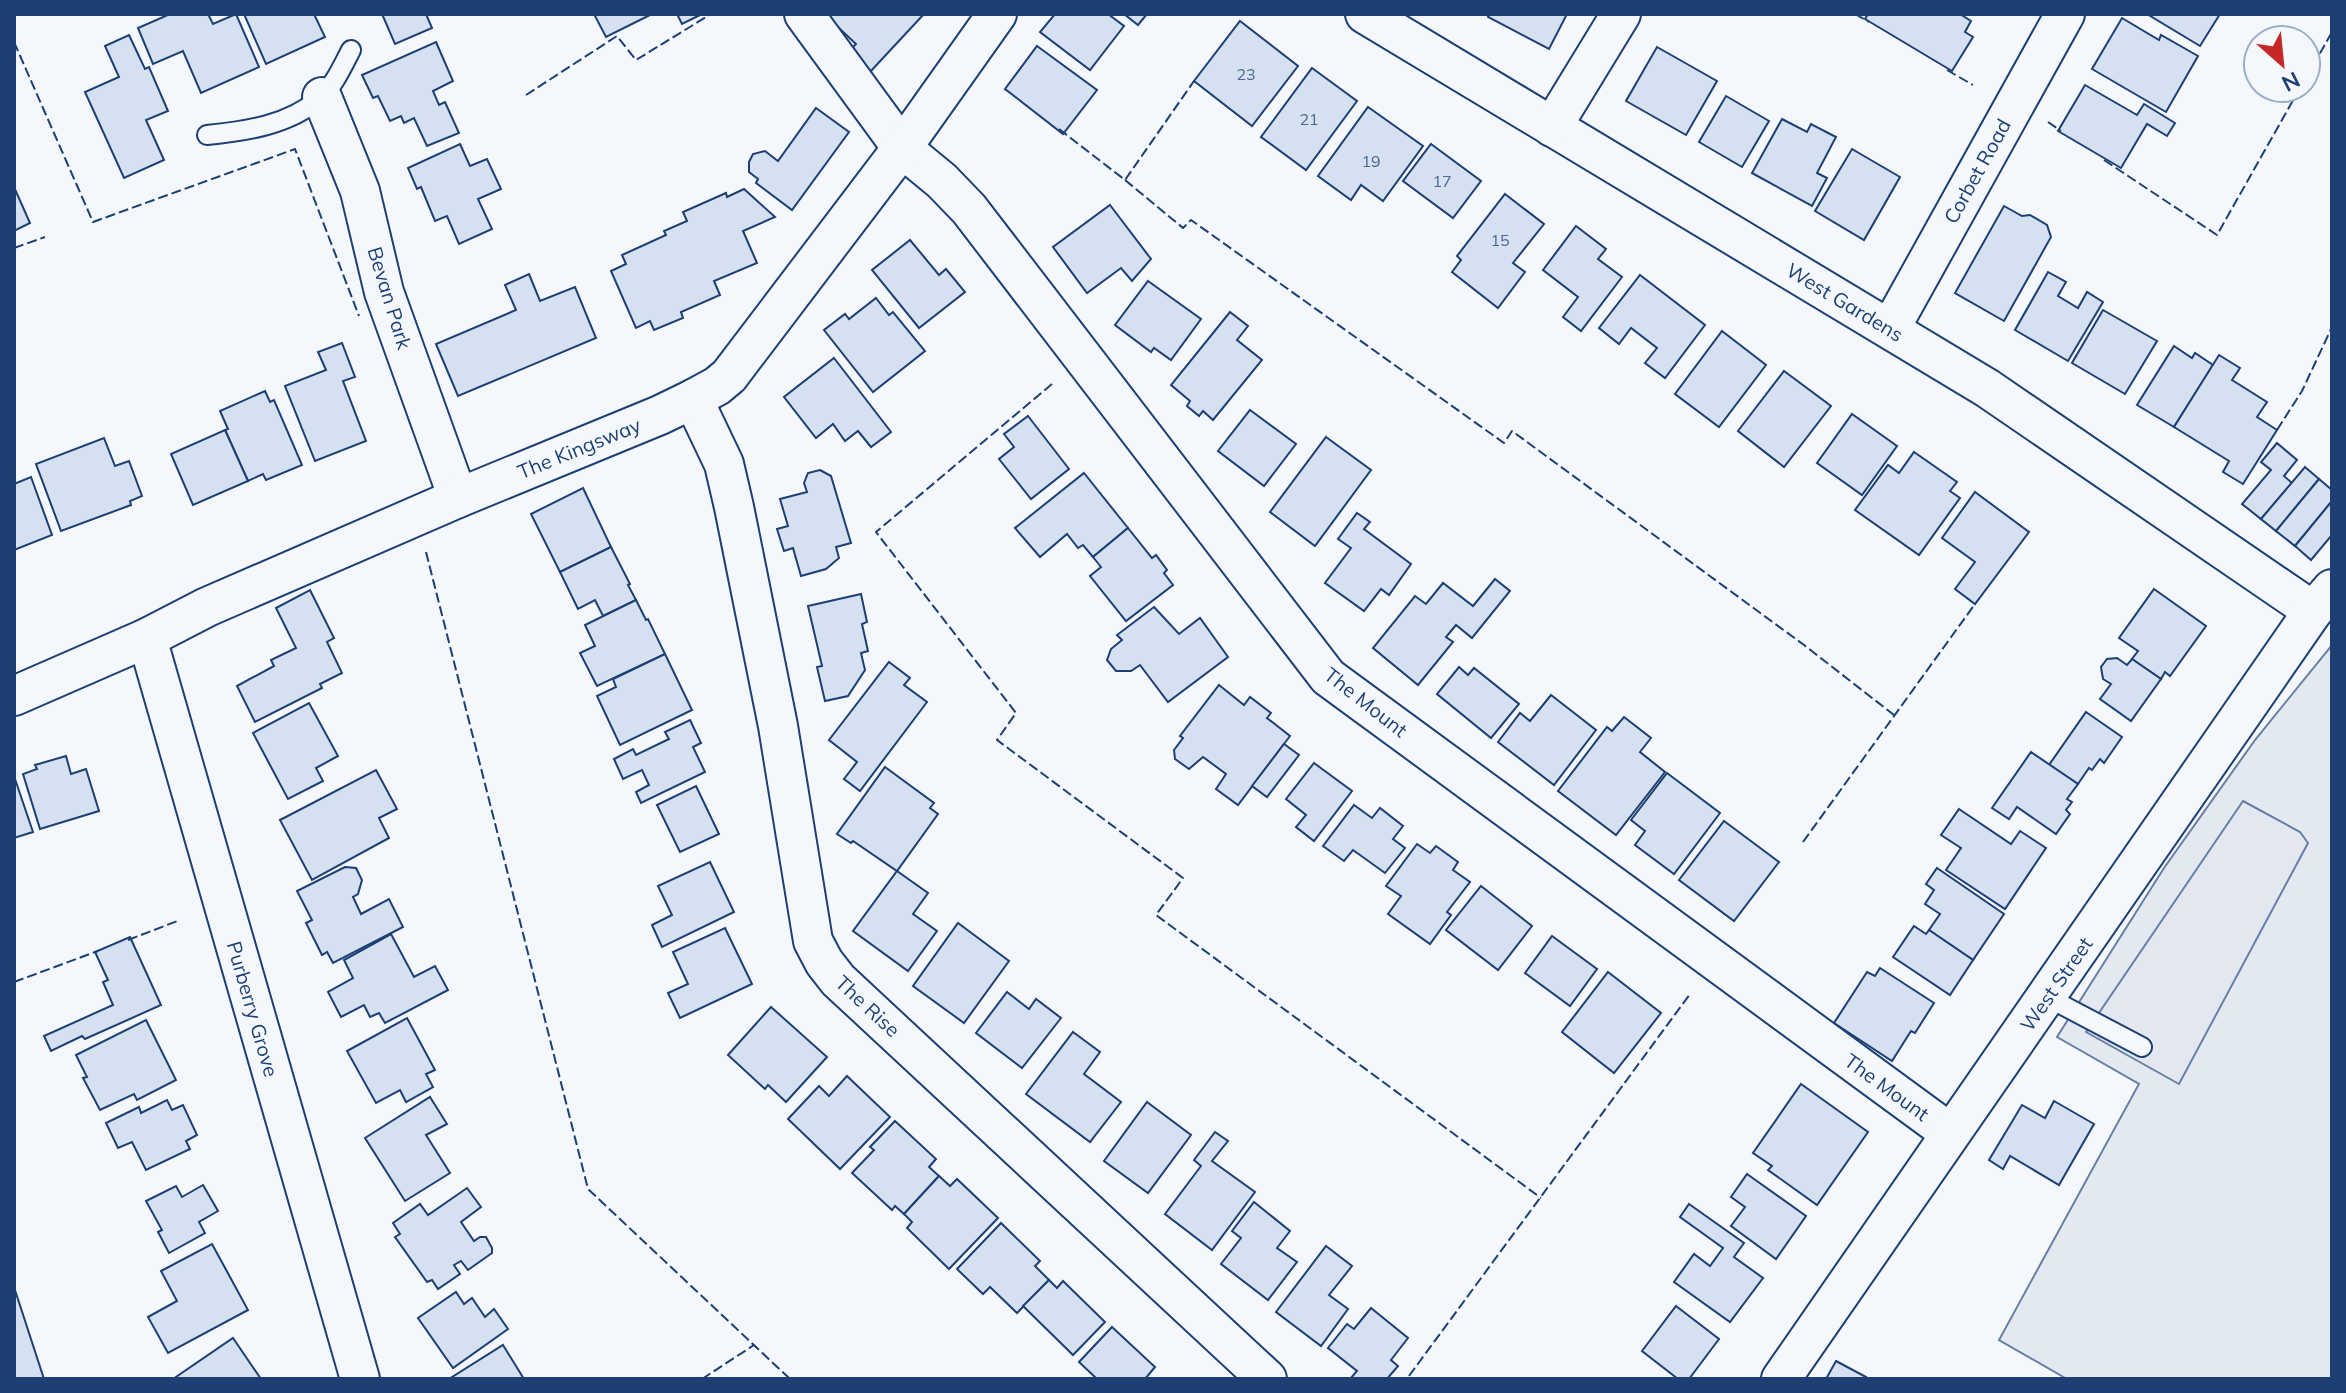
<svg xmlns="http://www.w3.org/2000/svg" width="2346" height="1393" viewBox="0 0 2346 1393" font-family="Mulish,sans-serif">
<style>
.green{fill:#e3e9f0;stroke:#687fa3;stroke-width:2}
.parking{fill:#e3e8f0;stroke:#687fa3;stroke-width:2}
.building{fill:#d5e0f0;stroke:#1d3f73;stroke-width:2}
.lines{fill:none;stroke-linecap:round;stroke-linejoin:round}
.lane-casing{stroke:#1d3f73;stroke-width:22}
.street-casing{stroke:#1d3f73;stroke-width:42}
.lane{stroke:#f4f7fb;stroke-width:18}
.street{stroke:#f4f7fb;stroke-width:38}
.fence{stroke:#1d3f73;stroke-width:2;stroke-dasharray:10 4;stroke-linecap:butt}
.labels{text-anchor:middle;dominant-baseline:central;stroke-width:6;stroke-linejoin:round;paint-order:stroke}
.number-label{font-size:16px;fill:#4b6792}
.street-label{font-size:20px;fill:#1d3f73;stroke:#f4f7fb}
</style>
<rect width="100%" height="100%" fill="#f4f7fb"/>
<polygon class="green" points="2332,645 2332,1379 2067,1379 1999,1340 2139,1084 2057,1037 2164,868 2255,740"/>
<polygon class="parking" points="2243,801 2300,832 2308,843 2179,1084 2086,1032"/>
<g class="building">
<polygon points="170,14 208,14 213,24 236,14 259,67 201,93 183,51 153,64 138,28"/>
<polygon points="244,14 314,14 325,37 266,64"/>
<polygon points="382,14 426,14 432,28 395,44"/>
<polygon points="594,14 652,14 606,37"/>
<polygon points="677,14 702,14 682,24"/>
<polygon points="824,14 924,14 870,72 848,52 856,44"/>
<polygon points="1055,14 1108,14 1124,26 1090,70 1040,32"/>
<polygon points="1124,14 1147,14 1138,25"/>
<polygon points="1490,14 1567,14 1549,49 1488,17"/>
<polygon points="1868,14 1960,14 1971,21 1965,32 1973,37 1952,71 1865,19"/>
<polygon points="2147,14 2220,14 2200,46"/>
<polygon points="2122,18 2159,40 2161,35 2198,56 2166,112 2092,69"/>
<polygon points="1240,21 1298,66 1252,126 1194,81"/>
<polygon points="129,35 145,69 149,67 168,111 146,120 164,160 124,178 85,92 119,77 105,46"/>
<polygon points="436,42 453,81 433,91 439,105 445,102 459,133 427,146 414,118 404,123 401,116 390,121 378,96 373,98 362,75"/>
<polygon points="1037,46 1097,90 1063,134 1005,89"/>
<polygon points="1657,47 1717,81 1686,135 1626,101"/>
<polygon points="1312,68 1357,101 1306,170 1261,137"/>
<polygon points="2085,85 2137,115 2144,104 2175,123 2167,136 2147,124 2121,168 2058,131"/>
<polygon points="1726,96 1769,121 1742,167 1699,142"/>
<polygon points="1368,107 1423,146 1383,201 1361,185 1351,200 1318,176"/>
<polygon points="816,108 849,132 792,210 756,183 758,179 749,172 749,162 753,154 765,151 778,161"/>
<polygon points="1782,119 1807,132 1811,124 1836,137 1817,173 1827,178 1812,206 1752,173"/>
<polygon points="460,144 470,166 487,159 501,189 478,199 492,229 459,244 447,216 435,221 421,187 417,189 408,168"/>
<polygon points="1431,144 1481,181 1453,218 1403,181"/>
<polygon points="1852,149 1900,177 1864,240 1815,211"/>
<polygon points="14,187 30,223 14,231"/>
<polygon points="744,189 775,217 743,231 757,263 714,281 720,295 681,312 683,318 654,330 650,321 636,328 611,271 626,264 622,255 666,235 664,231 687,221 683,212 726,193 727,197"/>
<polygon points="1505,194 1544,224 1513,263 1525,272 1498,308 1452,272 1461,260 1457,256"/>
<polygon points="1110,205 1151,259 1132,281 1121,268 1087,293 1053,247"/>
<polygon points="2004,206 2022,216 2030,215 2047,225 2051,237 2004,321 1955,293"/>
<polygon points="1576,226 1606,249 1598,259 1622,277 1581,331 1563,317 1578,297 1543,270"/>
<polygon points="910,240 939,275 946,269 965,292 919,328 872,270"/>
<polygon points="2048,272 2066,282 2058,296 2078,308 2087,292 2103,302 2068,361 2015,330"/>
<polygon points="529,274 540,301 575,287 596,338 458,396 436,344 516,310 505,285"/>
<polygon points="1640,275 1705,325 1665,378 1645,363 1657,348 1631,328 1619,344 1599,328"/>
<polygon points="1148,281 1201,319 1171,360 1154,348 1151,352 1115,325"/>
<polygon points="876,298 889,315 893,312 925,351 873,392 824,330 845,314 849,319"/>
<polygon points="2103,310 2157,341 2125,394 2072,363"/>
<polygon points="1230,312 1248,326 1237,340 1262,360 1213,420 1203,411 1199,416 1187,406 1190,401 1171,385"/>
<polygon points="1722,331 1766,365 1719,427 1675,394"/>
<polygon points="342,343 355,377 343,381 366,441 315,461 285,386 326,370 318,352"/>
<polygon points="2174,346 2192,358 2195,353 2213,365 2174,427 2137,405"/>
<polygon points="2219,355 2240,368 2232,380 2267,402 2257,417 2277,430 2243,484 2223,472 2229,461 2174,427"/>
<polygon points="834,358 891,432 871,447 858,431 845,441 833,424 816,438 784,397"/>
<polygon points="1784,371 1831,406 1784,467 1738,431"/>
<polygon points="265,391 270,402 274,400 302,465 266,480 263,474 248,481 225,430 228,429 220,411"/>
<polygon points="1250,410 1296,444 1264,486 1218,451"/>
<polygon points="1852,414 1897,446 1862,495 1817,463"/>
<polygon points="1028,416 1069,469 1031,499 999,459 1014,447 1004,434"/>
<polygon points="225,430 248,481 193,505 171,454"/>
<polygon points="1326,437 1371,470 1315,546 1270,512"/>
<polygon points="104,438 115,466 129,461 142,496 130,501 131,505 61,531 36,464"/>
<polygon points="2277,443 2297,460 2284,476 2292,483 2261,519 2242,504 2271,470 2261,462"/>
<polygon points="1914,452 1957,482 1950,491 1960,498 1919,555 1855,510 1888,465 1899,473"/>
<polygon points="2305,467 2319,479 2276,531 2261,519"/>
<polygon points="820,470 831,476 851,543 836,547 839,558 826,569 801,576 793,548 784,551 777,529 788,526 780,499 807,492 804,483 808,473"/>
<polygon points="1084,473 1128,528 1093,557 1083,545 1078,548 1067,534 1040,557 1015,528"/>
<polygon points="31,477 52,535 14,550 14,484"/>
<polygon points="2319,479 2332,490 2332,501 2295,546 2276,531"/>
<polygon points="583,488 611,547 560,572 531,514"/>
<polygon points="1975,492 2029,532 1975,604 1955,589 1975,562 1942,538"/>
<polygon points="2332,501 2332,535 2311,560 2295,546"/>
<polygon points="1357,513 1370,522 1364,529 1411,564 1389,595 1381,589 1364,611 1325,583 1351,548 1338,539"/>
<polygon points="1128,528 1152,558 1156,555 1167,570 1164,573 1173,585 1126,621 1090,576 1101,567 1093,557"/>
<polygon points="611,547 630,584 628,585 636,600 603,616 595,600 578,609 560,572"/>
<polygon points="1495,579 1510,591 1472,638 1456,625 1446,637 1453,642 1418,685 1373,648 1415,596 1426,604 1443,583 1473,606"/>
<polygon points="2154,589 2206,626 2170,676 2165,672 2161,679 2132,659 2138,651 2119,638"/>
<polygon points="310,590 334,638 327,642 342,673 320,684 322,688 255,722 237,686 274,666 271,660 296,648 276,608"/>
<polygon points="861,594 867,622 862,624 868,651 861,653 865,670 848,696 825,701 817,667 822,666 808,606"/>
<polygon points="636,600 646,620 648,619 665,654 597,686 580,653 595,646 585,625"/>
<polygon points="1154,607 1179,634 1200,618 1228,657 1168,702 1140,665 1131,671 1116,671 1107,660 1111,649 1122,640 1117,635"/>
<polygon points="665,654 692,710 620,745 597,696 616,687 613,679"/>
<polygon points="2117,658 2127,665 2132,659 2161,679 2131,721 2100,699 2111,684 2103,679 2101,667 2107,659"/>
<polygon points="889,662 910,678 904,685 927,702 860,791 844,779 857,762 829,740"/>
<polygon points="1459,667 1468,675 1474,668 1519,704 1491,738 1437,694"/>
<polygon points="1219,685 1244,705 1250,697 1271,713 1267,718 1290,736 1238,805 1216,789 1226,774 1203,757 1189,769 1175,759 1174,750 1183,738 1180,736"/>
<polygon points="1551,695 1596,730 1554,785 1498,742 1520,713 1530,721"/>
<polygon points="309,703 338,756 316,768 323,781 288,799 253,733"/>
<polygon points="2086,712 2122,737 2104,763 2100,759 2092,770 2089,768 2078,784 2049,765"/>
<polygon points="1624,717 1651,738 1640,752 1665,772 1616,835 1558,791 1607,727 1612,731"/>
<polygon points="690,720 701,743 693,747 705,772 641,803 636,792 649,785 642,770 623,779 614,759 633,749 636,755 669,739 665,732"/>
<polygon points="1284,744 1299,755 1267,797 1252,786"/>
<polygon points="2031,752 2078,784 2067,799 2072,802 2066,810 2070,814 2056,834 2017,807 2009,819 1992,808"/>
<polygon points="66,756 71,774 86,769 99,811 40,829 23,774 37,769 35,765"/>
<polygon points="1314,763 1352,791 1314,841 1296,827 1306,815 1286,799"/>
<polygon points="885,767 934,803 930,808 938,814 897,871 853,841 851,843 837,834"/>
<polygon points="376,770 397,809 379,818 389,838 312,880 280,820"/>
<polygon points="1667,773 1720,813 1674,874 1635,845 1645,831 1631,820"/>
<polygon points="14,776 33,832 14,838"/>
<polygon points="696,786 719,834 680,852 657,805"/>
<polygon points="1354,805 1372,818 1380,808 1403,826 1393,839 1405,848 1385,873 1353,850 1344,861 1323,846"/>
<polygon points="1959,809 2011,844 2020,831 2046,848 2005,909 1946,870 1961,848 1941,835"/>
<polygon points="1724,821 1779,862 1734,921 1679,880"/>
<polygon points="1417,844 1430,853 1436,846 1458,862 1453,870 1470,882 1447,912 1451,915 1430,944 1388,914 1401,896 1386,886"/>
<polygon points="710,862 734,912 662,947 652,925 672,915 658,886"/>
<polygon points="345,867 356,868 362,880 358,894 353,897 361,914 389,899 403,927 333,963 327,952 322,955 306,923 312,920 297,891"/>
<polygon points="1937,868 2004,914 1973,960 1929,930 1940,914 1925,904 1934,890 1926,884"/>
<polygon points="897,871 928,893 913,914 937,931 908,971 853,931"/>
<polygon points="1481,886 1532,926 1498,970 1446,930"/>
<polygon points="958,923 1009,961 964,1023 913,986"/>
<polygon points="1914,926 1926,934 1929,930 1973,960 1950,995 1893,957"/>
<polygon points="725,928 752,984 680,1018 668,993 688,984 673,952"/>
<polygon points="391,934 414,977 435,966 448,990 385,1023 379,1013 370,1017 364,1005 341,1017 328,992 353,978 344,960"/>
<polygon points="1552,936 1597,969 1570,1006 1525,973"/>
<polygon points="130,937 161,1005 85,1039 82,1036 51,1051 44,1036 113,1005 103,982 108,980 95,952"/>
<polygon points="1880,968 1934,1003 1915,1033 1911,1031 1892,1061 1834,1023 1867,972 1875,976"/>
<polygon points="1608,972 1661,1013 1614,1073 1562,1032"/>
<polygon points="1007,992 1029,1009 1036,999 1061,1018 1022,1068 976,1033"/>
<polygon points="771,1007 827,1057 786,1102 768,1085 765,1089 728,1055"/>
<polygon points="407,1018 435,1070 426,1074 433,1087 406,1102 400,1090 376,1103 347,1051"/>
<polygon points="146,1020 176,1080 137,1100 134,1094 100,1110 83,1078 87,1077 76,1055"/>
<polygon points="1073,1032 1100,1052 1084,1074 1121,1102 1090,1142 1026,1094"/>
<polygon points="847,1076 890,1117 840,1169 788,1119 819,1086 829,1096"/>
<polygon points="1801,1084 1868,1132 1817,1205 1768,1170 1772,1166 1753,1153"/>
<polygon points="430,1097 447,1124 426,1135 450,1173 405,1201 365,1138"/>
<polygon points="167,1100 172,1110 183,1105 197,1135 186,1141 190,1149 146,1170 132,1142 118,1148 106,1123 139,1107 141,1113"/>
<polygon points="2054,1101 2094,1124 2059,1185 2010,1156 2003,1169 1989,1160 2022,1105 2045,1118"/>
<polygon points="1147,1102 1191,1135 1148,1193 1104,1161"/>
<polygon points="895,1121 936,1159 929,1167 939,1176 904,1214 895,1206 892,1210 852,1173 874,1150 870,1147"/>
<polygon points="1215,1132 1228,1141 1212,1161 1255,1192 1212,1250 1165,1214 1201,1166 1194,1160"/>
<polygon points="1747,1174 1806,1216 1776,1259 1731,1226 1745,1207 1731,1197"/>
<polygon points="939,1176 950,1186 957,1179 998,1218 949,1269 907,1228 912,1222 904,1214"/>
<polygon points="203,1185 218,1211 199,1222 205,1233 169,1253 158,1232 162,1230 146,1201 176,1186 182,1197"/>
<polygon points="467,1188 481,1207 461,1222 474,1241 480,1237 486,1237 492,1248 492,1253 468,1270 461,1261 454,1265 460,1274 438,1289 432,1280 427,1282 395,1237 400,1234 393,1223 420,1204 428,1215"/>
<polygon points="1254,1202 1290,1231 1277,1248 1297,1262 1268,1300 1221,1264 1241,1238 1232,1231"/>
<polygon points="1689,1204 1744,1243 1734,1257 1763,1278 1730,1322 1674,1282 1694,1254 1710,1266 1723,1248 1680,1217"/>
<polygon points="1001,1223 1040,1261 1035,1266 1049,1280 1017,1313 990,1287 983,1294 957,1269"/>
<polygon points="212,1244 248,1310 168,1353 148,1317 177,1301 161,1271"/>
<polygon points="1326,1246 1352,1266 1329,1295 1348,1309 1321,1346 1276,1312"/>
<polygon points="1049,1280 1057,1288 1063,1281 1105,1322 1073,1355 1023,1306"/>
<polygon points="14,1287 44,1379 14,1379"/>
<polygon points="456,1292 464,1304 472,1298 485,1317 494,1309 508,1329 453,1368 418,1318"/>
<polygon points="1676,1306 1719,1339 1689,1379 1678,1379 1642,1351"/>
<polygon points="1371,1308 1408,1338 1391,1360 1398,1366 1387,1379 1350,1379 1357,1371 1328,1348 1347,1324 1354,1329"/>
<polygon points="1112,1327 1155,1367 1145,1379 1097,1379 1079,1362"/>
<polygon points="233,1338 261,1379 173,1379"/>
<polygon points="503,1345 524,1379 449,1379"/>
<polygon points="1836,1361 1866,1377 1865,1379 1826,1379"/>
</g>
<g class="lines">
<g class="lane-casing">
<g id="lane">
<path d="M207,135c40,-4 82,-10 113,-37 14,-12 23,-33 31,-48"/>
<polyline points="2047,997 2142,1047"/>
</g>
</g>
<g class="street-casing">
<g id="street">
<polyline points="804,14 902,148 942,181 969,209 1328,677 1950,1133"/>
<polyline points="1365,14 1987,388 2313,611"/>
<polyline points="322,97 360,191 384,292 458,498"/>
<polyline points="1552,127 1621,14"/>
<polyline points="1890,329 2065,14"/>
<polyline points="693,399 724,464 734,507 778,726 813,941 824,962 838,980 1267,1379"/>
<polyline points="147,638 360,1379"/>
<polyline points="14,696 147,638 207,607 458,498 660,415 693,399 717,386 729,376 902,148 997,14"/>
<polyline points="1781,1379 2313,611 2332,589"/>
</g>
</g>
<use href="#lane" class="lane"/>
<use href="#street" class="street"/>
<g class="fence">
<polyline points="1855,14 1869,22"/>
<polyline points="14,42 93,222 295,149 359,316"/>
<polyline points="1947,70 1973,85"/>
<polyline points="2306,78 2332,32"/>
<polyline points="526,95 617,36 636,60 711,14"/>
<polyline points="2048,122 2061,131"/>
<polyline points="1059,129 1125,180 1194,81"/>
<polyline points="2104,160 2217,235 2300,88"/>
<polyline points="1125,180 1183,228 1191,220 1504,443 1512,431 1804,645 1894,715"/>
<polyline points="14,248 45,237"/>
<polyline points="1052,384 876,532 1016,713 997,740 1183,878 1156,915 1541,1198"/>
<polyline points="2277,430 2302,391 2332,327"/>
<polyline points="426,552 588,1189 790,1379"/>
<polyline points="1803,842 1975,604"/>
<polyline points="128,940 180,920"/>
<polyline points="14,982 98,951"/>
<polyline points="1409,1376 1690,994"/>
<polyline points="702,1379 754,1345"/>
</g>
</g>
<g class="labels">
<g class="number-label">
<text x="1246" y="74">23</text>
<text x="1309" y="119">21</text>
<text x="1371" y="161">19</text>
<text x="1442" y="181">17</text>
<text x="1500" y="240">15</text>
</g>
<g class="street-label">
<text transform="translate(1977 171) rotate(-61)">Corbet Road</text>
<text transform="translate(390 298) rotate(73)">Bevan Park</text>
<text transform="translate(1845 302) rotate(31)">West Gardens</text>
<text transform="translate(579 448) rotate(-22)">The Kingsway</text>
<text transform="translate(1366 702) rotate(38)">The Mount</text>
<text transform="translate(2056 984) rotate(-55)">West Street</text>
<text transform="translate(868 1006) rotate(43)">The Rise</text>
<text transform="translate(253 1009) rotate(74)">Purberry Grove</text>
<text transform="translate(1887 1087) rotate(36)">The Mount</text>
</g>
</g>
<rect width="2346" height="1393" fill="none" stroke="#1d3f73" stroke-width="32"/>
<g transform="translate(2282 64) rotate(153)"><circle r="38" fill="#f4f7fb" stroke="#9eadc5" stroke-width="2"/>
<path d="M0-6L14 30L0 20L-14 30Z" fill="#c62828"/>
<text y="-12" font-size="22" font-weight="bold" text-anchor="middle" fill="#1d3f73">N</text>
</g>
</svg>
